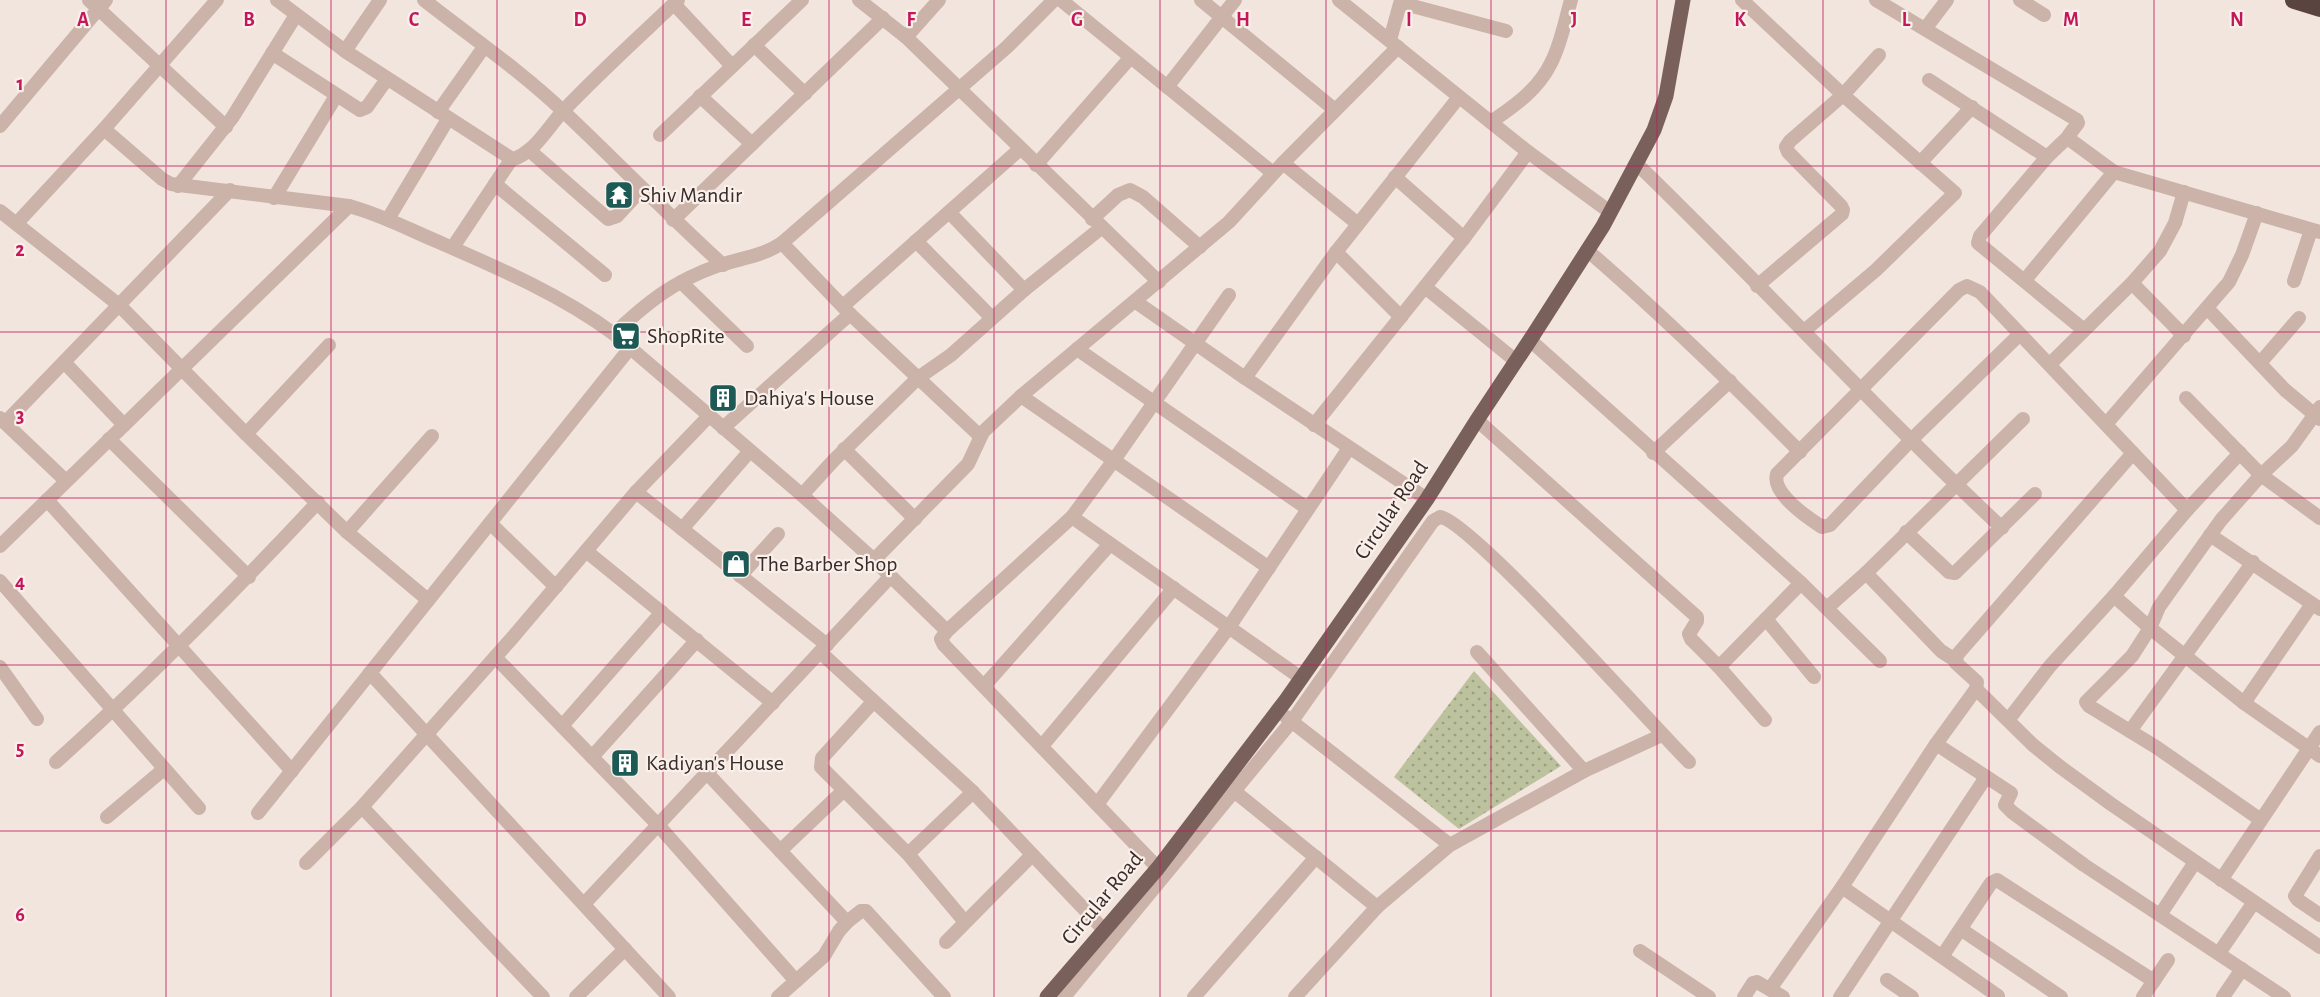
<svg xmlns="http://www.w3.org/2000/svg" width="2320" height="997" viewBox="0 0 2320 997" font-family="'Alegreya Sans',sans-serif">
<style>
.park{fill:url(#park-dots)}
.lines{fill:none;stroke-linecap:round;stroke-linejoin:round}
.minor{stroke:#cbb3a9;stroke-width:14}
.major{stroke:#7a605a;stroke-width:15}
.highway{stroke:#594440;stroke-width:18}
.grid{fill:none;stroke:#c2185b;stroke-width:1.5;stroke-opacity:0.55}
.labels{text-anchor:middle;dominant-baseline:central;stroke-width:4.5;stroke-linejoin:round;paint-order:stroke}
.poi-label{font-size:22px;fill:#382b29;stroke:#faf0ea;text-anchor:start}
.street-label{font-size:22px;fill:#382b29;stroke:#faf0ea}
.grid-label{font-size:20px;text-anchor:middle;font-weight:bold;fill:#c2185b;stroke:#faf0ea;stroke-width:4.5;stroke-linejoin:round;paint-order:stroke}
</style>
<defs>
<pattern id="park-dots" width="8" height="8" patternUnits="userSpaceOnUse" patternTransform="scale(1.5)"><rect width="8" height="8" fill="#bbc29d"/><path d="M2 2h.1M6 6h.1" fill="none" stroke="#999e80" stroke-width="1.8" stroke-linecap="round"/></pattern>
</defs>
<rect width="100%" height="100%" fill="#f2e5de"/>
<polygon class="park" points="1474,671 1561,766 1459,829 1394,777"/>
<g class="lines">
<g class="minor">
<polyline points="89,0 226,127"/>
<polyline points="277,0 345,51 509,157 511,160"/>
<path d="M424,0c47,37 97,71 140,112 53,50 104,103 159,153"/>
<polyline points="859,0 906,37 1159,282"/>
<polyline points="1061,0 1273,173"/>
<polyline points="1201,0 1335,110"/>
<polyline points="1339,0 1528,152 1610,212"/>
<polyline points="1742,0 1843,95 1955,193 1876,270 1804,331"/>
<polyline points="1876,0 2077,120 2078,123 2069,135 2069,139 2114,172 2320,232"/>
<polyline points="2020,0 2044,15"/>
<polyline points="1401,3 1506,31"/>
<polyline points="674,4 732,66"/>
<polyline points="1925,29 1947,0"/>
<polyline points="906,37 939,0"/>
<polyline points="1390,40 1401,0"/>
<polyline points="754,45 805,94"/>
<polyline points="345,51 380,0"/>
<polyline points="272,53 360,110 367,107 387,79"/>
<polyline points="1929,80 2047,157"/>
<polyline points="1167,87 1235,0"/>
<polyline points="700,96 752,144"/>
<polyline points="438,112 484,47"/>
<path d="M1491,122c23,-16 47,-32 60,-59 10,-19 14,-42 20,-63"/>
<polyline points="0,126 106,0"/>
<path d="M104,129l58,50 9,5 178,22c30,8 57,22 85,34 62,27 126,54 180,94l188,161 72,65 73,71"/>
<polyline points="660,135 802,0"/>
<polyline points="2068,137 2047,157 1980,236 1978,243 2084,330"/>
<polyline points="529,150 608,219 617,216 642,189"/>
<polyline points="1283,163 1358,224"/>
<polyline points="1920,163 1972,107"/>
<path d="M1637,164c123,119 239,246 365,364"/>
<polyline points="1036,165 1130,58"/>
<polyline points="1395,177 1464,238"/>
<polyline points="495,184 605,275"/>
<polyline points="178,186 232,118 296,15"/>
<polyline points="274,198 336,96"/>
<polyline points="0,211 119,305 246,434 347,532 428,600"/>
<polyline points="949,212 1024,290"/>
<polyline points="388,219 448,119"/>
<polyline points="1092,219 1118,195 1130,190 1143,197 1200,247"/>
<polyline points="673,220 883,18"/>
<polyline points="17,223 104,129 217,0"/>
<polyline points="916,241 992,318"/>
<polyline points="782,243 850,314 980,436"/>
<path d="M453,247l58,-87c25,-8 36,-32 53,-50 36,-38 76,-74 114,-110"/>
<path d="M1587,250c74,64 144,132 213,202"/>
<polyline points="1336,252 1401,317"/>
<polyline points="2025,280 2114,172"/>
<polyline points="2294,281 2311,230"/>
<polyline points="681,282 747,346"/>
<polyline points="2132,283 2184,336"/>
<polyline points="1757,286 1842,214 1843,210 1841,206 1788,152 1786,147 1790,141 1843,95 1879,55"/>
<polyline points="1425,287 1516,361"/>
<polyline points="1136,302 1245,378 1427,499"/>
<polyline points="843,306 1020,149"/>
<polyline points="2207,308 2285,390 2320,419"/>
<path d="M614,334c32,-31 60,-53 103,-68 23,-8 44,-9 65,-23l225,-196 47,-47"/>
<path d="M2020,334l-110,107 -80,84 -8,2c-14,-9 -51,-34 -45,-53l182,-184 8,-4 13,6 21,22 186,196"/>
<polyline points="1530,340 1801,583 1880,661"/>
<polyline points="1077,349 1308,509"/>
<polyline points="64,362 124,425"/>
<polyline points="2260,363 2299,318"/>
<polyline points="2050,364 2132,283 2160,251 2175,223 2184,192"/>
<polyline points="1245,378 1336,252 1459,97"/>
<polyline points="1021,396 1269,568"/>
<polyline points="2186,398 2261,475 2320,518"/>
<polyline points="0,418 66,481"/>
<polyline points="1477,420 1697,617 1697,621 1689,634 1691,639 1719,667 1765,720"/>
<polyline points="5,423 230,190"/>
<polyline points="2107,423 2229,282 2242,255 2257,213"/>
<polyline points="1314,425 1464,238 1528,152"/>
<polyline points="723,428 850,314"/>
<polyline points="246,434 329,345"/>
<polyline points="109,439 249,577"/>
<polyline points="844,449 915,519"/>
<polyline points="1653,453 1730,381"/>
<polyline points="636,492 827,645"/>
<polyline points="802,495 834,460 918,378 951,355 1024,290 1101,228"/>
<polyline points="47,500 292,771"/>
<polyline points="1072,517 1301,678"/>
<polyline points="490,523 556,587"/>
<polyline points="682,529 750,451"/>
<polyline points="347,532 432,436"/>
<polyline points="1906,532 1949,572 1955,573 2035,494"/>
<polyline points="2210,535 2320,609"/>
<polyline points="0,546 349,206"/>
<polyline points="586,551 773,703"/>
<polyline points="874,560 968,464 983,432 1021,396 1229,222 1283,163 1398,47"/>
<polyline points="1866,573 1941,651 1955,660"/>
<polyline points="740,576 778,534"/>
<polyline points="0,581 199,808"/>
<polyline points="2114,596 2150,628 2244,703 2320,756"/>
<polyline points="1827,608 1866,573 2023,419"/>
<polyline points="1766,619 1814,677"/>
<polyline points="820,652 973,792 1104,930"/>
<polyline points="1477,652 1584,771"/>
<polyline points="495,657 658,825 796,981"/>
<polyline points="0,667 37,719"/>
<polyline points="1719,667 1801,583"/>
<polyline points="370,673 669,997"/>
<polyline points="984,686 1110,544"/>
<polyline points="1976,689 2033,745 2059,766 2111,804 2320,947"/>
<polyline points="873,702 822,758 821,767 908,854 965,922"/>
<polyline points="2244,703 2312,604"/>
<polyline points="1286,717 1450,845"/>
<polyline points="2009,719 2050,666 2114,596 2187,510 2240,453"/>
<polyline points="562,726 662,612"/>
<polyline points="2130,731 2253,562"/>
<polyline points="1936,744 2011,793 2005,805 2012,812 2084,865 2284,997"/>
<polyline points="1042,746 1174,588"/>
<polyline points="592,757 697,640"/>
<path d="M56,762c92,-83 178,-170 262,-260"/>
<polyline points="707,773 847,922 839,931 824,956 778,997"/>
<polyline points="1234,791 1377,907"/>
<polyline points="1098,803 1229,627 1349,448"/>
<polyline points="362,807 543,997"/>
<polyline points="258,813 630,348"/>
<polyline points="107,817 164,769"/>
<polyline points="2261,820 2156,747 2089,706 2086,702 2132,656 2150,628 2159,607 2221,520 2261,475 2292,446 2320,407"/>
<polyline points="780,851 843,791"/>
<polyline points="908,854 973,792"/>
<polyline points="2320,856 2295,896 2298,900 2320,915"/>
<polyline points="306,863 362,807 513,637 636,492 709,416"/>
<polyline points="1158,868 944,645 941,639 947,631 1072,517 1114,460 1229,295"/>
<polyline points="2221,880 2320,732"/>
<polyline points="584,904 890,577"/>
<polyline points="2160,915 2195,862"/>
<polyline points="847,922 861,911 866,911 944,997"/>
<polyline points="1962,930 2061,997"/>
<polyline points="946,942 1032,855"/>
<polyline points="1640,951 1709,997"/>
<polyline points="2219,953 2254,902"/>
<polyline points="1943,955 1991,883 1997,880 2154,981"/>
<polyline points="1887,980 1912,997"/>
<polyline points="1770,989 1842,887"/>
<polyline points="1998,996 1842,887 1936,744 1976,689 1977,682 1956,663 1957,655 2133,453"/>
<polyline points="576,997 625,949"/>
<path d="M1064,997l228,-276 141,-200 7,-4c30,3 214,210 249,245"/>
<polyline points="1194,997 1316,857"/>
<polyline points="1295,997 1377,907 1450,845 1584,771 1662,735"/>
<polyline points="1744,997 1753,983 1757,982 1783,997"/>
<polyline points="1840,997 1986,777"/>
<polyline points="2143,997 2168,960"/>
<polyline points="2223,997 2242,969"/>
</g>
<polyline class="major" points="1047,997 1158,868 1286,700 1427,499 1477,420 1530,340 1603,226 1654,130 1666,96 1683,0"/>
<polyline class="highway" points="2294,0 2320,8"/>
</g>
<path class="grid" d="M166,0v997M331,0v997M497,0v997M663,0v997M829,0v997M994,0v997M1160,0v997M1326,0v997M1491,0v997M1657,0v997M1823,0v997M1989,0v997M2154,0v997M0,166h2320M0,332h2320M0,498h2320M0,665h2320M0,831h2320"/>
<defs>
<g id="temple-square" transform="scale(1.5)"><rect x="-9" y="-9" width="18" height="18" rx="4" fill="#1e5a55" stroke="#faf0ea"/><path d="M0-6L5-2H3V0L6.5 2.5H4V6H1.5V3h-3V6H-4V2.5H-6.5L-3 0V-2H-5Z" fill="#fff"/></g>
<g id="supermarket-square" transform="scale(1.5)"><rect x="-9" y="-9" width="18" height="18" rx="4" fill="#1e5a55" stroke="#faf0ea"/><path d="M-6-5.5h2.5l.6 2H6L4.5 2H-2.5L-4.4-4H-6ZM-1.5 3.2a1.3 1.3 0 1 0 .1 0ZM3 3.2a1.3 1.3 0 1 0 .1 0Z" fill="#fff"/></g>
<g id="building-square" transform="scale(1.5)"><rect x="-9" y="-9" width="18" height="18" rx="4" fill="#1e5a55" stroke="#faf0ea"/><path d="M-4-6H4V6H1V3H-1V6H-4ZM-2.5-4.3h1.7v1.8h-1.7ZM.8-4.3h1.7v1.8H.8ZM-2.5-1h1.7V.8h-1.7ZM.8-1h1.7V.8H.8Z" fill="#fff"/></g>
<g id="shop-square" transform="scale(1.5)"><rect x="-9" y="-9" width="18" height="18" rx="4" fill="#1e5a55" stroke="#faf0ea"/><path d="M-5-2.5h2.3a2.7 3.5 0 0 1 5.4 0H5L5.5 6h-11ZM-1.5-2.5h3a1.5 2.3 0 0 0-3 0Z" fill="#fff"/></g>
</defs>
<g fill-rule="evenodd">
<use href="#temple-square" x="619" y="195"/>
<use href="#supermarket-square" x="626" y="336"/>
<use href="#building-square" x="723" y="398"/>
<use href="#shop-square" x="736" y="564"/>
<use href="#building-square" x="625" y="763"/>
</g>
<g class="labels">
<g class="poi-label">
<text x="640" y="195">Shiv Mandir</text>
<text x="647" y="336">ShopRite</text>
<text x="744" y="398">Dahiya's House</text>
<text x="757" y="564">The Barber Shop</text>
<text x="646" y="763">Kadiyan's House</text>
</g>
<g class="street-label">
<text transform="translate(1391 510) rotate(-56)">Circular Road</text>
<text transform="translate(1102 898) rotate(-50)">Circular Road</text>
</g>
</g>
<g class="grid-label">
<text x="83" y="26">A</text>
<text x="249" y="26">B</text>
<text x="414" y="26">C</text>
<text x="580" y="26">D</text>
<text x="746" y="26">E</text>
<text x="911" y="26">F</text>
<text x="1077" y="26">G</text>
<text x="1243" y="26">H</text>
<text x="1409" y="26">I</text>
<text x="1574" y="26">J</text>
<text x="1740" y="26">K</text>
<text x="1906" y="26">L</text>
<text x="2071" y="26">M</text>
<text x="2237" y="26">N</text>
<text x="20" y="90">1</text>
<text x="20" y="256">2</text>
<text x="20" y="422">3</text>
<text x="20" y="588">4</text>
<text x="20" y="755">5</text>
<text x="20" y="921">6</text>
</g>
</svg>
